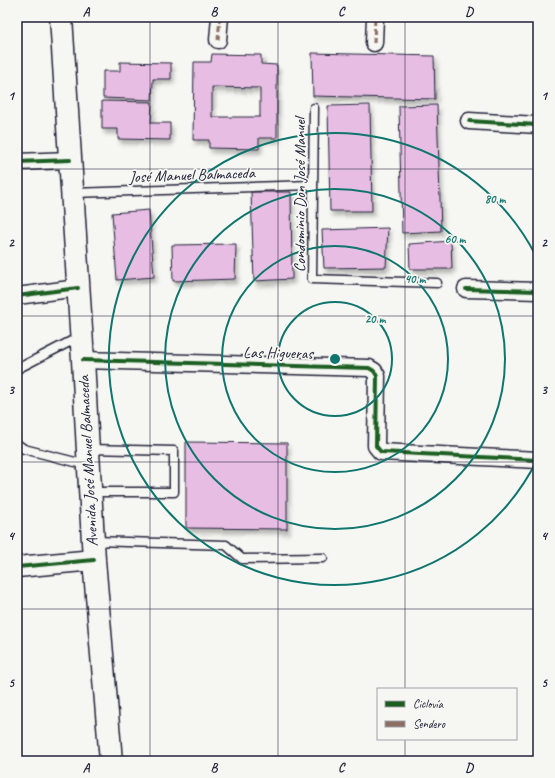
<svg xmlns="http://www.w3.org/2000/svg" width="555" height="778" viewBox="0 0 555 778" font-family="Caveat,sans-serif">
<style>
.building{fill:#e7bde3;stroke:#22223b;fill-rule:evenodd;filter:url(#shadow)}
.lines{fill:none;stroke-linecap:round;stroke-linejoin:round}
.service-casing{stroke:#22223b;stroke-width:11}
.minor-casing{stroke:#22223b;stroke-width:19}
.tertiary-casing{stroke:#22223b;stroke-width:23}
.secondary-casing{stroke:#22223b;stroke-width:25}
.service{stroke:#f6f6f2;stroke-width:8}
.minor{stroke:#f6f6f2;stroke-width:16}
.tertiary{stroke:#f6f6f2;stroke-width:20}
.secondary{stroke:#f6f6f2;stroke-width:22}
.quiet{stroke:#8d6e63;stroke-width:3;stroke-dasharray:6 3;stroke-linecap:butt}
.cycleway-casing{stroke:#f6f6f2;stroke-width:6}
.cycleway{stroke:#1b5e20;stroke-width:4}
.grid{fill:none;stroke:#22223b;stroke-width:1;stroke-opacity:0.55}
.ring{fill:none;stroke:#0f766e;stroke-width:2}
.labels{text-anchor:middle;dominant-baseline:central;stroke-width:3.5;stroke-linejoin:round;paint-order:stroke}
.street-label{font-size:16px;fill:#22223b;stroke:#f6f6f2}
.centre{fill:#0f766e;stroke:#f6f6f2;stroke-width:2}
.ring-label{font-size:12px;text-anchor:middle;font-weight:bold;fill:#0f766e;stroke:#f6f6f2;stroke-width:3.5;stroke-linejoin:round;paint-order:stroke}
.neatline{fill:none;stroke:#22223b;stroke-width:1.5}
.grid-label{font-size:13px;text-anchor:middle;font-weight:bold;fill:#22223b}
</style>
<defs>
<filter id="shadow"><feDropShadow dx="2.5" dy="4.5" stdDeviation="2" flood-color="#0004"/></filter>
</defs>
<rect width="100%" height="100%" fill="#f6f6f2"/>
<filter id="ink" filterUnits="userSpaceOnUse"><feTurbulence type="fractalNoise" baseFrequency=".025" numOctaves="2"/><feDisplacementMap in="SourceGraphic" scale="8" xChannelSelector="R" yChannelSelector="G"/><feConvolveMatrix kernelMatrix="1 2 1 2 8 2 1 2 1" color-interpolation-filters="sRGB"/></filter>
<g filter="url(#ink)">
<g class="building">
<polygon points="312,53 434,56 435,99 313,96"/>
<path d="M212,54l49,1v9l16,1v73h-18v11l-50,-1v-8h-16l1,-78h17zM212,87l48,1v29h-48z"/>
<polygon points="120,62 171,63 171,79 153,79 152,100 103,98 103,71 120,71"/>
<polygon points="102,101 152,102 151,123 170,123 170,140 118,139 118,129 102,129"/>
<polygon points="370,105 372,211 330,211 328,106"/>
<polygon points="437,105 441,231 402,233 399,106"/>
<polygon points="251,192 291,192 292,279 254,281"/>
<polygon points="149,210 154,277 117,280 112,213"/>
<polygon points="388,228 386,267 324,268 322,230"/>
<polygon points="451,241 452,269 410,269 409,244"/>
<polygon points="236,244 235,279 173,281 172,245"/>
<polygon points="186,442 287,443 287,529 186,528"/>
</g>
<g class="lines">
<g class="service-casing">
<g id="service">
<polyline points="314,108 312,279 437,283"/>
<polyline points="73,193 312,185"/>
<polyline points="17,369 81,336"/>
<polyline points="17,444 24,449 87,465"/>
<polyline points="89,449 174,451 174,492 91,492"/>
<polyline points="94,541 226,545 242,559 323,558"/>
</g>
</g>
<g class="minor-casing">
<g id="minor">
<polyline points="218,40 220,17"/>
<polyline points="374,43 375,17"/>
<polyline points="469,121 538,125"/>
<polyline points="17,162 70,160"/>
<polyline points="466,289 538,291"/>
<polyline points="17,296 78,288"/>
<polyline points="83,360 369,368 374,371 377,376 376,446 381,452 538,460"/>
</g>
</g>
<g class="tertiary-casing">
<polyline id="tertiary" points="17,567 94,560"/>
</g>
<g class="secondary-casing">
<polyline id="secondary" points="61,17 83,360 94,560 111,761"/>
</g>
<use href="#service" class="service"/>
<use href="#minor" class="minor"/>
<use href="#tertiary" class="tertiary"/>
<use href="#secondary" class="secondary"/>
<g class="quiet">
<polyline points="218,40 220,17"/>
<polyline points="374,43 375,17"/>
</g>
<g class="cycleway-casing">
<g id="cycleway">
<polyline points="469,121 538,125"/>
<polyline points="17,162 70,160"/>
<polyline points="466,289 538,291"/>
<polyline points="17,296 78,288"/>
<polyline points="83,360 369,368 374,371 377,376 376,446 381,452 538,460"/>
<polyline points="17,567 94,560"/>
</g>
</g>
<use href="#cycleway" class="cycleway"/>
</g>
</g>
<path class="grid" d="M150,17v744M278,17v744M405,17v672M17,169h521M17,316h521M17,462h521M17,609h521M405,739v22"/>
<g class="ring">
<circle cx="335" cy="359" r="57"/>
<circle cx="335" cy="359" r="113"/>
<circle cx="335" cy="359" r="170"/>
<path d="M537 460A226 226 0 1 1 537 258"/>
</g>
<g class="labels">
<g class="street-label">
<text transform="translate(192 175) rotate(-2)">José Manuel Balmaceda</text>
<text transform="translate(300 195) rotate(-90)">Condominio Don José Manuel</text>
<text transform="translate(278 353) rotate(1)">Las Higueras</text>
<text transform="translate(88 461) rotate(-93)">Avenida José Manuel Balmaceda</text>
</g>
</g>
<circle cx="335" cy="359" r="6" class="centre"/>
<g class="ring-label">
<text x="495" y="203">80 m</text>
<text x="455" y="243">60 m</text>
<text x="415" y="283">40 m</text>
<text x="375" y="323">20 m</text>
</g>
<rect width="555" height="778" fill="none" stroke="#f6f6f2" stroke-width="44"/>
<rect x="377" y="688" width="140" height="52" fill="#f6f6f2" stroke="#a1a1a9"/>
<rect x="385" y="701" width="20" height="6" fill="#1b5e20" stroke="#a1a1a9"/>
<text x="413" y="708" font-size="12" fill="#22223b">Ciclovía</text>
<rect x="385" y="721" width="20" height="6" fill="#8d6e63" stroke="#a1a1a9"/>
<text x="413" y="728" font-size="12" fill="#22223b">Sendero</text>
<rect x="22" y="22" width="511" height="734" class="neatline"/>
<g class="grid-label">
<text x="86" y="16">A</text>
<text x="214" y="16">B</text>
<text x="341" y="16">C</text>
<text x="469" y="16">D</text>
<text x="11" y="100">1</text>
<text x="544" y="100">1</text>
<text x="11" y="247">2</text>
<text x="544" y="247">2</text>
<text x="11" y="394">3</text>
<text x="544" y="394">3</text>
<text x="11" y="540">4</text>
<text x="544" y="540">4</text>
<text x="11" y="687">5</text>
<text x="544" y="687">5</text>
<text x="86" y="772">A</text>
<text x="214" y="772">B</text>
<text x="341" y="772">C</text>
<text x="469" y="772">D</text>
</g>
</svg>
